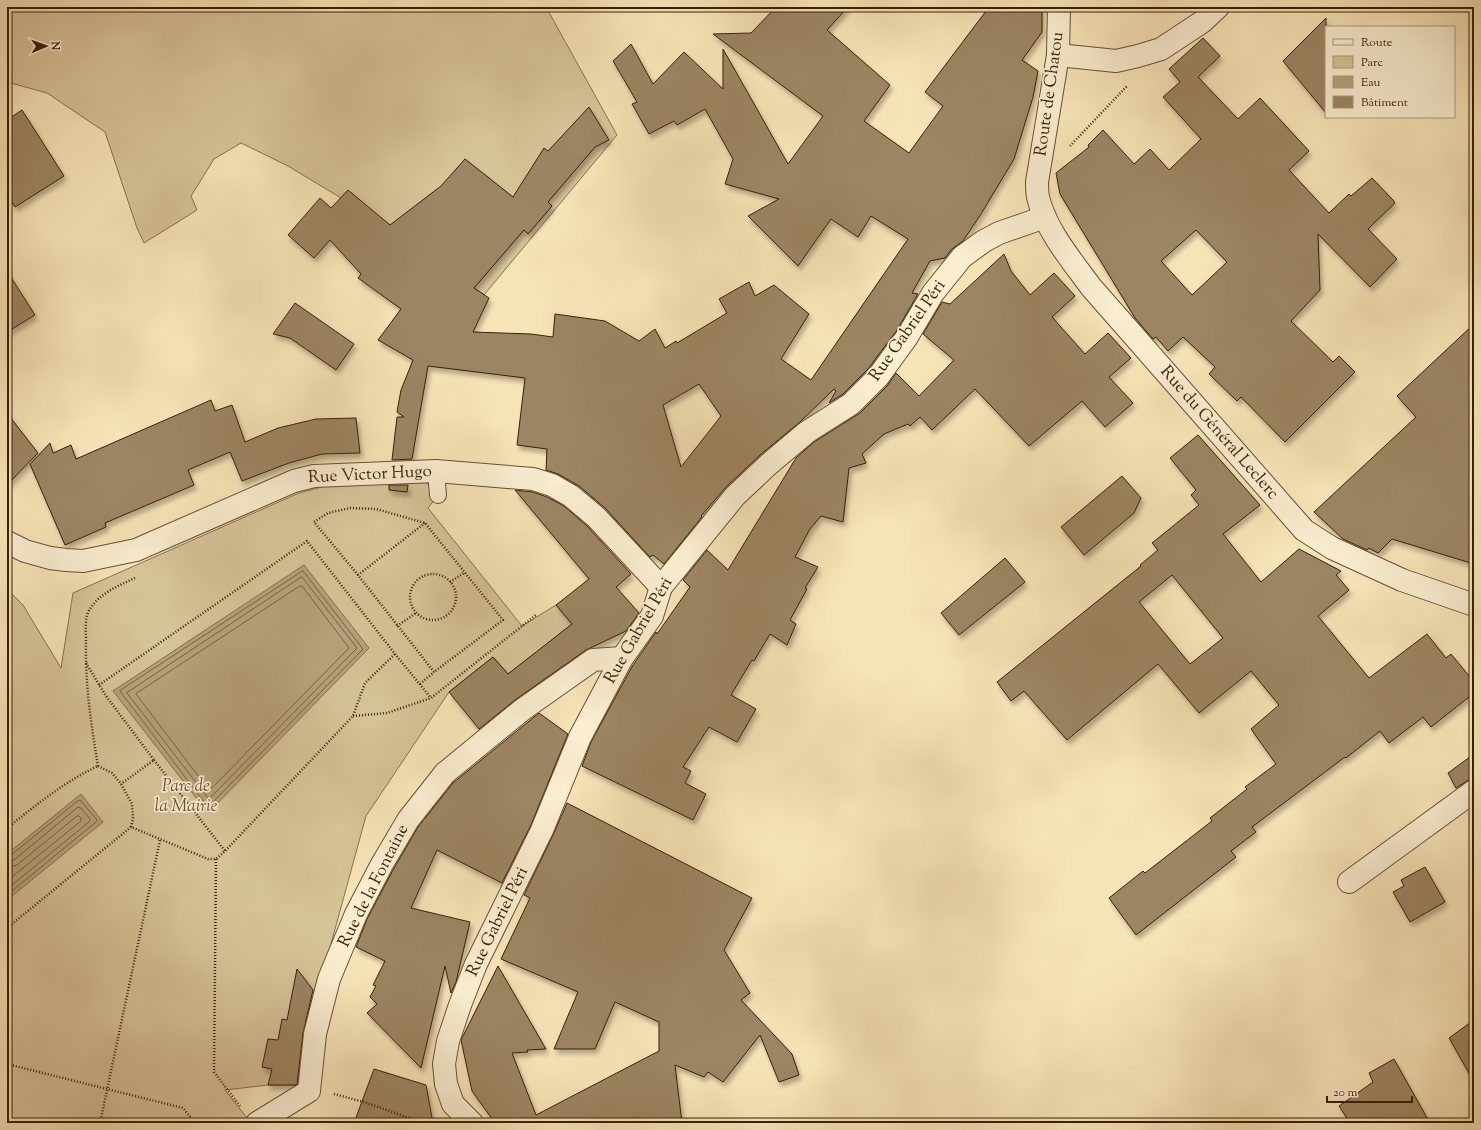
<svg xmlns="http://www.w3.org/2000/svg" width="1481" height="1130" viewBox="0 0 1481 1130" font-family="'Sorts Mill Goudy',serif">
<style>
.green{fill:#d7c398;stroke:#88714f}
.water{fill:#b6a17a;stroke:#846d4c}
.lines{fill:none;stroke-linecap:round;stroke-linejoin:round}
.shore{stroke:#786040;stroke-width:1}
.building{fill:#9c8562;stroke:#391f06;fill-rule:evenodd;filter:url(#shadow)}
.service-casing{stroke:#685032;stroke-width:18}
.minor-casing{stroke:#685032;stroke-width:24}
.tertiary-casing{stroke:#685032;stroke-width:24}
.path{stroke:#391f06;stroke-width:2.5;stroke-dasharray:1 2;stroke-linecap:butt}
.service{stroke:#faedd0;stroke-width:16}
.minor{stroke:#faedd0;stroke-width:22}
.tertiary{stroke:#faedd0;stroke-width:22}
.labels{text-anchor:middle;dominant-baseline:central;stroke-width:3.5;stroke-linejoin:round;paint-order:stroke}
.street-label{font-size:17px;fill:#391f06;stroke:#faedd0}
.park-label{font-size:17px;font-style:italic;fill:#685032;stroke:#faedd0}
</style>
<defs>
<filter id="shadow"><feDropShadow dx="2.5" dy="4.5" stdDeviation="2" flood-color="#0004"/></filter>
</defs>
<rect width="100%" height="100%" fill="#f7e4b6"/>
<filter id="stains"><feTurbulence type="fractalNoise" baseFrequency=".005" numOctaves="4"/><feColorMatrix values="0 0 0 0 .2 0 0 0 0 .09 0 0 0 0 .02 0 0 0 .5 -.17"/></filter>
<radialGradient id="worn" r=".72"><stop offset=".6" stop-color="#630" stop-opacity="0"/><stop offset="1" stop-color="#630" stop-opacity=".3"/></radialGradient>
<g class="green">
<polygon points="7,7 546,7 617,135 484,295 341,198 288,166 241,143 214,159 191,196 197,210 144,243 137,228 105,132 47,93 7,82"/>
<polygon points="423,479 438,495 428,508 522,626 556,605 572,624 508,674 493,657 449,692 366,816 317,995 298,1085 268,1085 225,1090 251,1123 7,1123 7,589 23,605 61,668 73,593 299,493 341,482"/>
</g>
<g class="water">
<polygon points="304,565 369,648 208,813 113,691"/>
<polygon points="81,794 103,822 7,900 7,854"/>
</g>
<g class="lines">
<g class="shore">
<polygon points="303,571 363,649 210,805 207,806 120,691"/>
<polygon points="302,577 357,648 210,798 208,798 127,693"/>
<polygon points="300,586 302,586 349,648 211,789 208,789 136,694"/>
<polyline points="7,857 11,855 79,800 81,801 97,820 96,822 7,895"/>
<polyline points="7,862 14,860 78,807 81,808 90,819 89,822 7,889"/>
<polyline points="7,868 17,865 77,816 79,816 81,818 81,821 7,881"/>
</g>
</g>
<g class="building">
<path d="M776,7h72l-21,23 63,55 -26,36 45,32 34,-47 -18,-14 64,-85h53v25l-20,28 16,11 -5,26 -19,62 -33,55 -18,27 -11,8 -7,9 -15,3 -18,32 6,1 -21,36 -29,39 -25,25 -14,9 7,-12 -2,-2 -34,33 -40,33 -34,32 -25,29 1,1 -38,47 -11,-9 -3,2 -45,-49 -26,-22 -21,-12 -12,-4 1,-21 -30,-4 8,-67 -97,-12 -16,93 -20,1 5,-43h7l-7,-5 4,-22 12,-30 -35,-20 23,-31 -43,-31 3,-4 -31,-34 -16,18 -26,-23 32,-37 11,10 17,-18 42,35 51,-39 24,-27 48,38 31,-49 4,3 41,-44 20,33 -14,7 -47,55 4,4 -24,28 -4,-4 -50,58 15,10 -16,34 58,2 22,3 2,-23 50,7 34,20 16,-12 10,19 11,-7 1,2 50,-30 -8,-14 30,-17 6,14 19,-11 35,29 -28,45 30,21 97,-141 -37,-23 -13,21 -27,-18 -33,47 -50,-50 31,-17 -54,-15 8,-25 -28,-50 -28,16 -3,-4 -25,13 -17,-30 5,-2 -24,-41 18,-17 22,40 31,-32 39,37v-40l65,115 35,-48 -110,-82 38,-1zM699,384l22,32 -40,51 -18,-62z"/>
<polygon points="1326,18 1326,113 1283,61"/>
<path d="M1203,38l17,18 -22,21 40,42 22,-21 49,53 -20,19 40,43 20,-19 2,2 21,-18 21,22 2,3 -27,26 29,30 -27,28 -52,-53 2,56 -29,31 42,41 6,-6 16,16 -70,70 -44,-45 -4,4 -28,-27 6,-7 -32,-30 -15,14 -12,-14 -3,2 -18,-21 -75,-124 -4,-21 33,-26 -1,-2 15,-15 31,34 16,-15 19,21 32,-31 -38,-42 17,-15 -11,-13zM1196,230l31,32 -35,33 -31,-34z"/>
<polygon points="22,110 64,176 15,207 7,194 7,120"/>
<polygon points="1004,254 1011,271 1030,295 1054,273 1075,296 1052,317 1085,354 1108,333 1131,358 1109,377 1133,403 1105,427 1082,401 1029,446 975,389 932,430 920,417 910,426 908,424 884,434 862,454 866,463 849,468 843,522 821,516 810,529 795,557 818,567 805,588 807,589 790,620 796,624 787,645 770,634 754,661 752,660 731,695 756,709 737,742 709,727 683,767 691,771 685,783 706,794 693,820 582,766 591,742 633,665 656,632 657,634 690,587 683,580 707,550 728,570 796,458 814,442 860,413 887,386 896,373 919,396 954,360 923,334 942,302 950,304"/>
<polygon points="7,271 35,315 7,332"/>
<polygon points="295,303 354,344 336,370 290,338 273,334"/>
<polygon points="1474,324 1474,564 1392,539 1378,553 1369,548 1367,550 1343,539 1314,512 1416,417 1397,396"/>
<polygon points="211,400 215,411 232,405 245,442 278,428 316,419 356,418 360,453 322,454 289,463 242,481 230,452 188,470 194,485 105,523 106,527 65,545 30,464 50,443 53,453 71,445 76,459"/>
<polygon points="7,413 38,453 7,485"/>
<path d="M1198,435l62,70 -37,29 38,48 38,-33 42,22 -5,4 13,15 -31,26 51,62 58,-44 19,24 5,-4 23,28v11l-43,34 -8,-10 -34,26 -9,-12 -34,27 -1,-1 -93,70 4,5 -25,19 5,6 -100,78 -27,-37 34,-27 2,2 67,-52 -2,-3 37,-29 -2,-2 31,-23 -25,-35 28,-24 -28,-34 -52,42 -41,-49 -91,76 -43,-49 -13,10 -14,-19 144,-116 -1,-1 18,-15 -6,-7 47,-38 -8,-10 5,-5 -26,-32zM1172,575l51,63 -33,26 -51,-62z"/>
<polygon points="1122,476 1141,498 1134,513 1084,555 1061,527"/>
<polygon points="389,485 408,485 407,492 389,490"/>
<polygon points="515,490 533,492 547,497 564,506 587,526 631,574 616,587 639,613 626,631 586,650 515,700 479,729 449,692 493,657 508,674 572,624 556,605 589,579"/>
<polygon points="1005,558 1025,582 959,635 941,613"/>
<polygon points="539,713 568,734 531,825 502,883 437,850 411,908 470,922 456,982 451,993 445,966 421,1068 367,1013 377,1004 370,997 376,986 373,985 385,961 356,947 367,919 393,870 418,827 453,783"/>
<polygon points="1474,754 1474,779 1467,781 1456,788 1448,773"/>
<polygon points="567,803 752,898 724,950 750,993 741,1000 792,1054 799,1075 779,1082 760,1035 723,1082 708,1072 704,1077 675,1065 682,1123 495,1123 472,1091 461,1040 498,966 546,1049 527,1050 528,1052 512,1053 536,1115 659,1051 659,1022 615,1002 595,1049 554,1049 578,992 501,959 530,898 524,895 553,835"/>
<polygon points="1425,867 1445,902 1410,922 1393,892 1404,886 1401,880"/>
<polygon points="297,969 313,990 303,1033 297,1084 294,1085 268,1085 272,1069 262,1067 268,1039 278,1040 282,1019 287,1020"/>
<polygon points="1474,1020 1474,1082 1449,1038"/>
<polygon points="1394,1059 1430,1123 1350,1123 1339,1106 1373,1082 1369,1073"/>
<polygon points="374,1069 426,1085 433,1123 354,1123"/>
</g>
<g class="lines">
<g class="service-casing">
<polyline id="service" points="436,471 438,495"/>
</g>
<g class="minor-casing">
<g id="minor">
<polyline points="1058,55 1116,61 1138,56 1161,49 1202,22 1218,7"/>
<polyline points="7,542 25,551 50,558 66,560 83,561 136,550 294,481 314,476 436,471 533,479 552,485 571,496 596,517 661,587"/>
<polyline points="1349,882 1474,791"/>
<polyline points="257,1123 309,1091 315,1034 329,979 356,914 382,864 408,820 445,773 522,710 593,660 622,658"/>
<polyline points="472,1123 453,1104 446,1084 444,1064 448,1041 460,1005 476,964 542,830 580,737 622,658 652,616 661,587 735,496 769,464 807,432 851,404 878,377 907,337 933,293 962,257 984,241 999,233 1045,217"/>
</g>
</g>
<g class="tertiary-casing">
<path id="tertiary" d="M1059,7l-1,48 -21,127c0,5 0,10 1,15 7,32 34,64 53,90l213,243 28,18 70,32 72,25"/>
</g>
<g class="path">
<polyline points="1070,146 1127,86"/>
<circle cx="433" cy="597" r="23"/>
<polyline points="358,575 314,522 328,513 350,508 376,509 425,523 503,620 434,672 358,575 425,523"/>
<polyline points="450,582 464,573"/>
<polyline points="397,626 416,613"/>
<polyline points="86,663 106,696 154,760 121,784"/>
<polyline points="420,684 434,672"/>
<polyline points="99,685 307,541 395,654 431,698"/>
<polyline points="353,716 387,713 431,698 536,615 535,614"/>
<polyline points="154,760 225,851"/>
<path d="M98,766c-7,-42 -13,-82 -12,-124 0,-10 -2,-25 4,-33 10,-16 28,-23 45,-31"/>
<polyline points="98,766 112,773 121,784 132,804 133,819 131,827"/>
<path d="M7,828c31,-24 55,-45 91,-62"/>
<polyline points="216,859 214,1072 240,1106"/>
<polyline points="7,928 131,827 208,859 216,859 225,851 353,716 365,683 395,654"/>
<polyline points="7,1064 183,1108 195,1123"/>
<polyline points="334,1094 364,1102 423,1123"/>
<polyline points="100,1123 160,840"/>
</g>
<use href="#service" class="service"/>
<use href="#minor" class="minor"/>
<use href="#tertiary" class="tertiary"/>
</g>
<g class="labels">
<g class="street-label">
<text transform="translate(1050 94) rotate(-82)">Route de Chatou</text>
<text transform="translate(908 331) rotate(-55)">Rue Gabriel Péri</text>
<text transform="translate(1219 433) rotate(49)">Rue du Général Leclerc</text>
<text transform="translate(370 475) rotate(-3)">Rue Victor Hugo</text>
<text transform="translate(639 631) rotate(-60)">Rue Gabriel Péri</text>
<text transform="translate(374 886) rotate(-63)">Rue de la Fontaine</text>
<text transform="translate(498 922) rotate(-64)">Rue Gabriel Péri</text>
</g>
<g class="park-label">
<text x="186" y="787">Parc de<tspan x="186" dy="20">la Mairie</tspan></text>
</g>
</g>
<rect width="1481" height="1130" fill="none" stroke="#f7e4b6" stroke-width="24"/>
<rect x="8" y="8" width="1465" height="1114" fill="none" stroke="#391f06" stroke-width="2"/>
<rect x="12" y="12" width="1457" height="1106" fill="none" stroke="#391f06"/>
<rect x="1325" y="26" width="130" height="92" fill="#faedd0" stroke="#ad9b7f"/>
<rect x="1333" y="39" width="20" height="6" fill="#faedd0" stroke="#ad9b7f"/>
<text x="1361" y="46" font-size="12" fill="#391f06">Route</text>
<rect x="1333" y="56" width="20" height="12" fill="#d7c398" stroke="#ad9b7f"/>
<text x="1361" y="66" font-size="12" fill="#391f06">Parc</text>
<rect x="1333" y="76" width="20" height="12" fill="#b6a17a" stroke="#ad9b7f"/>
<text x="1361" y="86" font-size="12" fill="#391f06">Eau</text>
<rect x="1333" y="96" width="20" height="12" fill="#9c8562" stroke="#ad9b7f"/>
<text x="1361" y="106" font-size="12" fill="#391f06">Bâtiment</text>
<g transform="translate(46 46) rotate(88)" stroke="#faedd0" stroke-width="3" paint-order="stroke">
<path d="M0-3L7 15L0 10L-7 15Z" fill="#391f06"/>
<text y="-6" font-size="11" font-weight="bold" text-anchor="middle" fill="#391f06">N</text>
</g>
<path d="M1327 1096v6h85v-6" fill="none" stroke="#391f06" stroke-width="2"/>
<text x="1333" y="1096" font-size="12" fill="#391f06" stroke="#faedd0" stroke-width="3" paint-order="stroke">20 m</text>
<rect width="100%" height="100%" filter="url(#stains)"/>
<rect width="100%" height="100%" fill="url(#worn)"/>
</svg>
